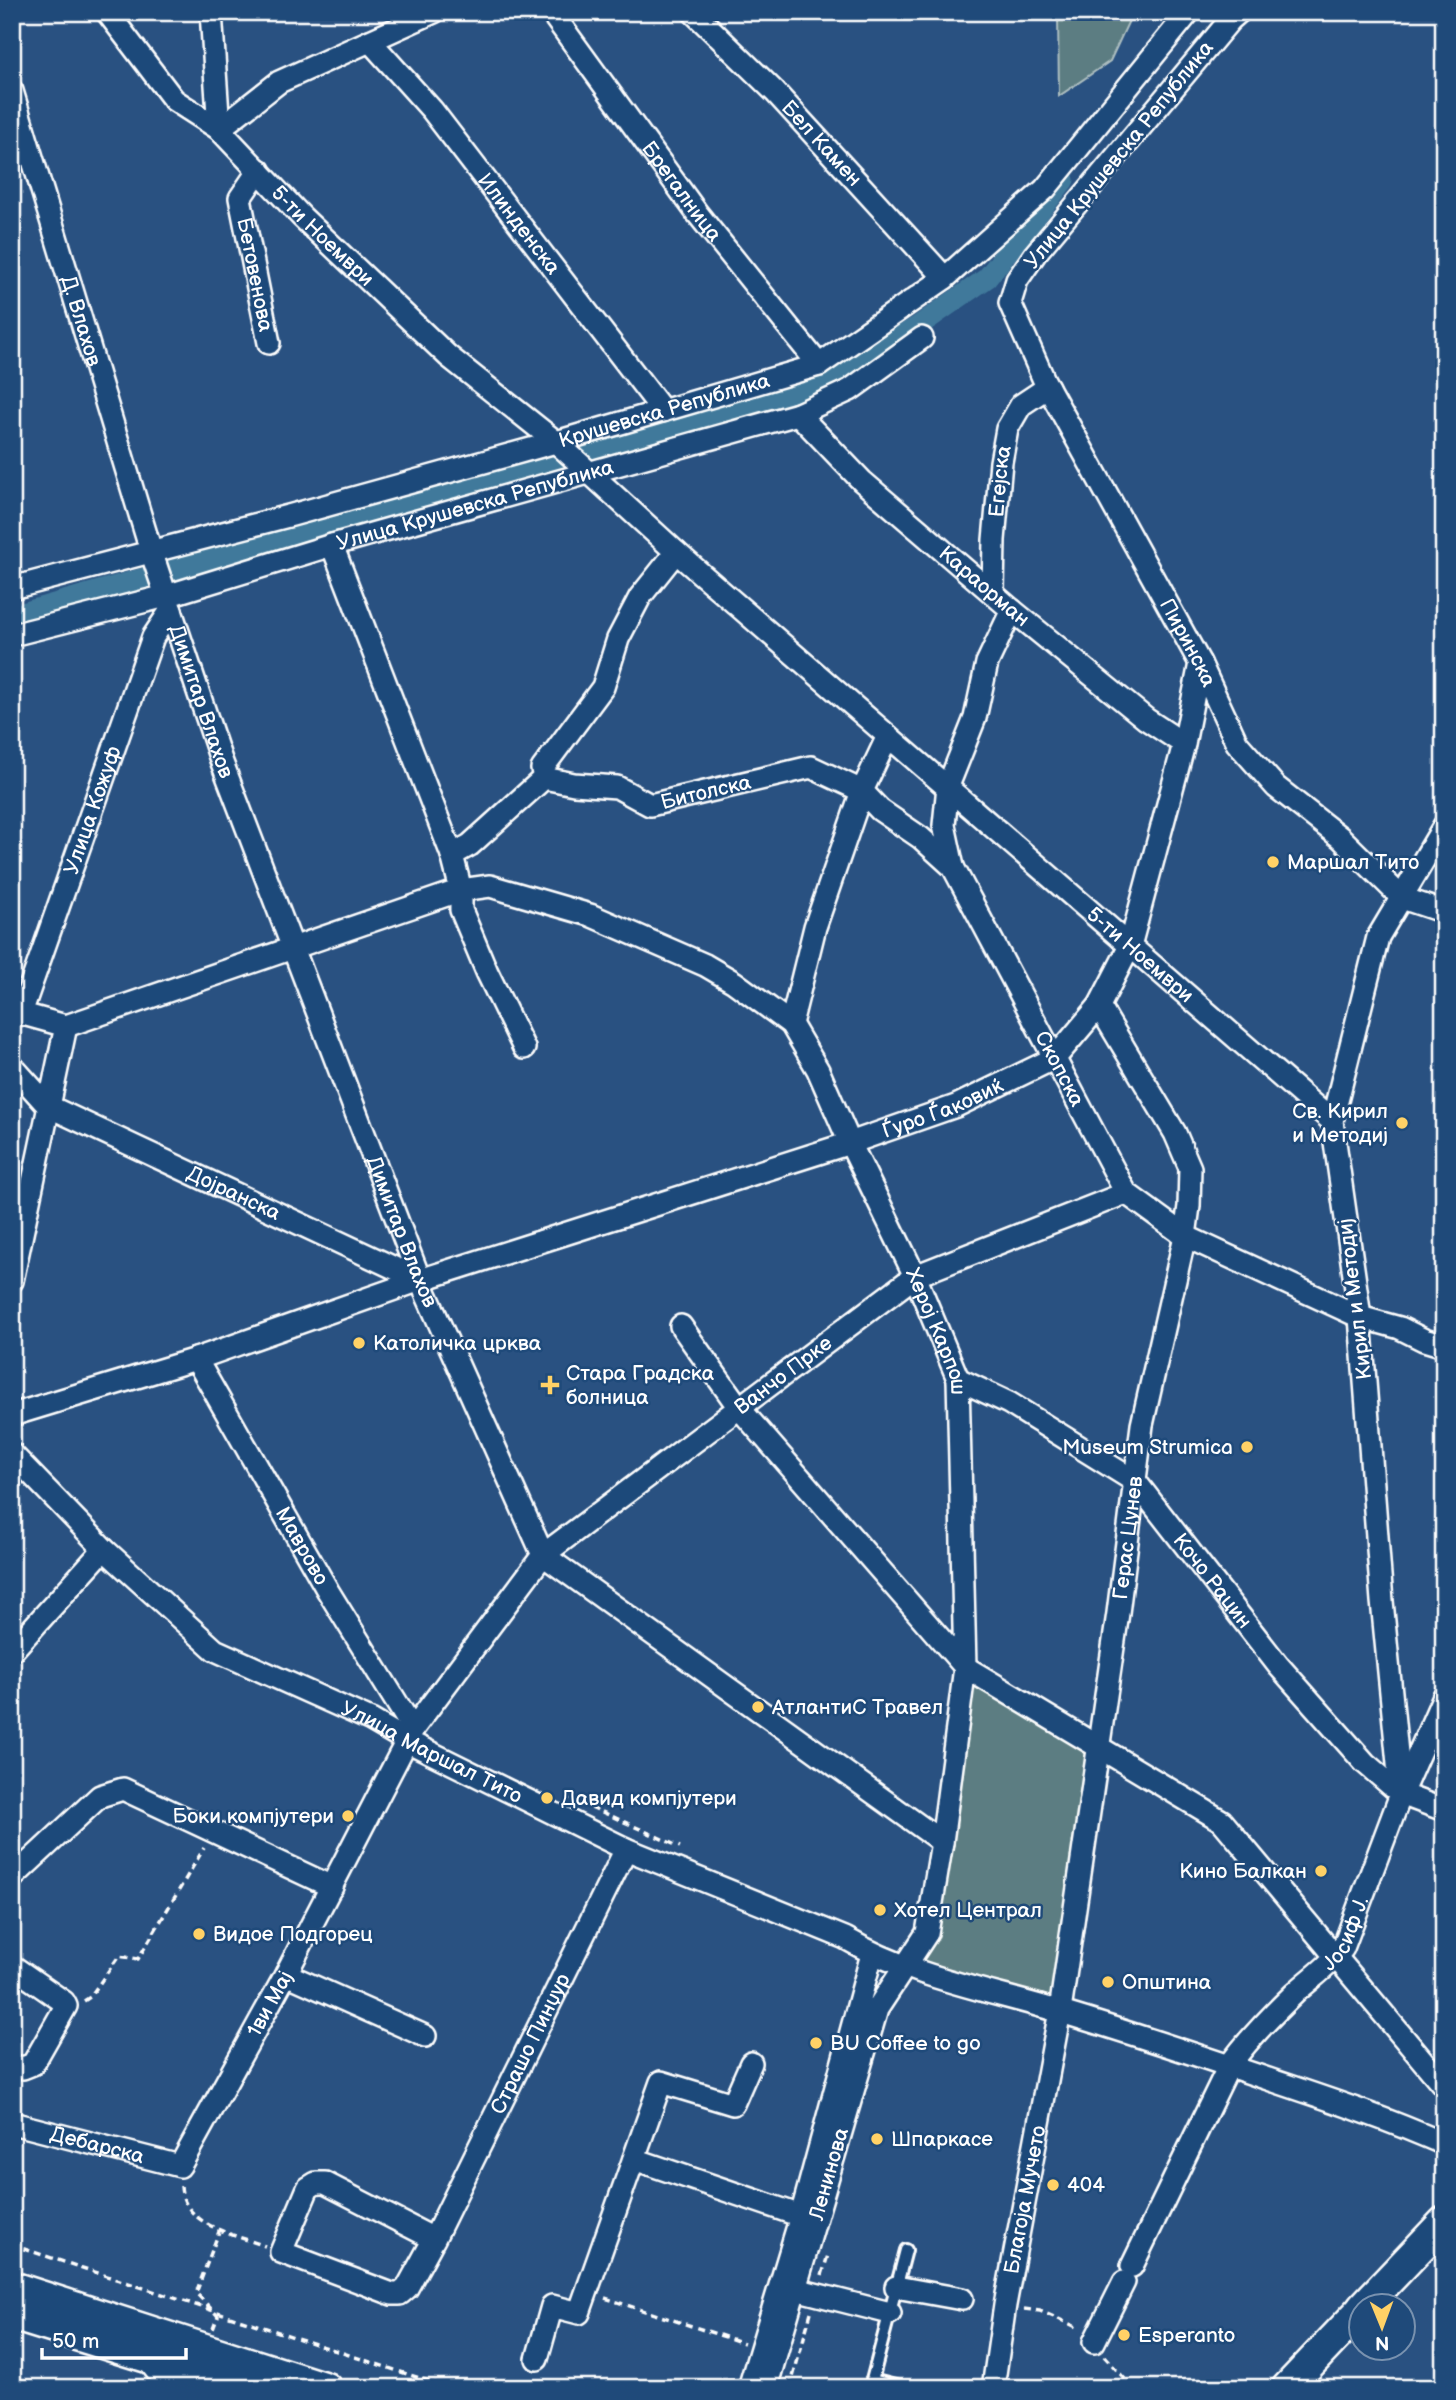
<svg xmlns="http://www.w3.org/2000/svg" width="1456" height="2400" viewBox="0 0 1456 2400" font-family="'Balsamiq Sans',sans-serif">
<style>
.green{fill:#5b7d82;stroke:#adbec0;stroke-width:2}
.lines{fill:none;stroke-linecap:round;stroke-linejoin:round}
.canal{stroke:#40799b;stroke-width:21}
.lane-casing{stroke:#fff;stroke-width:16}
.street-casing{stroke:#fff;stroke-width:26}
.secondary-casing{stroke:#fff;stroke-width:35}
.path{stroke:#fff;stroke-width:3.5;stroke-dasharray:7 5;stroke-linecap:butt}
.lane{stroke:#1f4a7a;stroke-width:10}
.street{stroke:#1f4a7a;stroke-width:21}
.secondary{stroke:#1f4a7a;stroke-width:30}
.poi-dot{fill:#ffd166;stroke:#1f4a7a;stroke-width:2.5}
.labels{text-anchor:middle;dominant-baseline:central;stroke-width:5;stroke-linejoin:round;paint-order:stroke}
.street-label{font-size:21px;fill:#fff;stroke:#1f4a7a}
.poi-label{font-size:21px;fill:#fff;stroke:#1f4a7a;text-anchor:start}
</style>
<rect width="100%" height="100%" fill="#295181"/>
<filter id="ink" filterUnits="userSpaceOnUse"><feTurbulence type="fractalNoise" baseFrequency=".0143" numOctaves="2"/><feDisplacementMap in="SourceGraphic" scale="14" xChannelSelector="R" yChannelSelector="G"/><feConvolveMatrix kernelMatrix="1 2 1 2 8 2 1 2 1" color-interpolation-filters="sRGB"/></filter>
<g filter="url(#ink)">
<g class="green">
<polygon points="1055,12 1133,12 1110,61 1059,96 1058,14"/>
<polygon points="965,1667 1087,1750 1060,2011 919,1972"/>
</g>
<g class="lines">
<polyline class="canal" points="12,616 826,382 917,327 987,278 1064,180"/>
<g class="lane-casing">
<g id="lane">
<polyline points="872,2380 903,2388"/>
<polyline points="870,2388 906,2250"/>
</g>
</g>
<g class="street-casing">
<g id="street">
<path id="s1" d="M107,12l67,88 45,29 83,88 146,139 108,86 120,110 656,569"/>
<polyline points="211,12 219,129"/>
<path id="s2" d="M551,12l146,201 122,152"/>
<path id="s3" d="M693,12l82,80 170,186"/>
<path id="s4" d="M1239,12l-9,8 -195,234 -18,26 -7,23 34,77 156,283 37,80 39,44 65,51 61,60 42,14"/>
<path id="s5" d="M370,41l62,69 231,301"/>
<path id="s6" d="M12,91l139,460 70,209 199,520 123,275 399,287"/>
<polyline points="219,129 279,82 434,12"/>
<path id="s7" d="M259,170l-19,28 29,145"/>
<path id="s8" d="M798,414l64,67 150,129 134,109 38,25"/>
<polyline points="332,545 452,855 461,890 461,910 487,972 524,1048"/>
<path id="s9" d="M12,588l280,-73 264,-73 263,-77 126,-87 100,-89 144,-177"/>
<path id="s10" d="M993,593l1,-53 7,-78 6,-33 14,-24 27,-18"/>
<path id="s11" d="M12,635l154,-39 166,-51 466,-131 52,-24 72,-52"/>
<path id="s12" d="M888,736l-26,55 18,19 41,28 32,29 173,326 59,43 175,81 40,11 24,12 20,6"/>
<polyline points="544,778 542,769 603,687 618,639 640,597 676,552"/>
<path id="s13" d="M452,855l18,-10 74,-67 30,6 43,3 33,18 161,-38 51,24 -47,136 -24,97"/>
<polyline points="953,867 944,825 948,786 975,718 987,663 1012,610"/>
<polyline points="12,1011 66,1026 12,1281"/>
<path id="s14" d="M21,1013l132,-376 18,-27"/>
<path id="s15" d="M66,1026l395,-136 29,-4 100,29 115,50 29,17 57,42 27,46 32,73 65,133 43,103 7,288 -23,175 -15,91 -50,76 -111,379"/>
<path id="s16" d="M12,1066l36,40 372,174"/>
<polyline points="681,1326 740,1409 965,1667 1222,1821 1444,2086"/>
<path id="s17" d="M196,1359l132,232 85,138"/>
<path id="s18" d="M958,1379l51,24 127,79 142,183 87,98 36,31 43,16"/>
<path id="s19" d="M12,1415l184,-56 224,-79 430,-137 106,-37 99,-48 44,-52 31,-60 54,-202 16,-81"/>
<path id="s20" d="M12,1454l92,95 111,101 156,70 36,21 219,108 219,89c66,39 143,52 216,74 71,21 142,45 213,69 57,19 114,38 170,63"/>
<polyline points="12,1651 104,1549"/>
<polyline points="1401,1794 1382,1601 1360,1317 1332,1121 1378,937 1444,826"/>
<polyline points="12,1878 100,1796 123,1789 332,1887"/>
<polyline points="12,1966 64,2002 66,2006 33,2064 23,2068 12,2065"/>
<polyline points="286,1974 425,2036"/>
<path id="s21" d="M12,2123l168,43 106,-192 127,-245 130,-174 372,-279 211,-83"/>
<polyline points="634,2159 801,2216"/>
<path id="s22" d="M434,2239l-109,-56h-9l-8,5 -27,64 111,42h8l7,-6 27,-49 192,-390"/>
<path id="s23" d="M1132,2266l97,-200c19,-27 42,-50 66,-73 16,-15 35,-27 48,-45l58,-154 43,-98"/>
<polyline points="896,2287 962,2299"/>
<polyline points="795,2289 890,2313"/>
<polyline points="1094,2342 1124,2282"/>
<polyline points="146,2358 170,2388"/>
<polyline points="537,2359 552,2306 579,2313 661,2082 733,2104 751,2063"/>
<polyline points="749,2388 801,2216 872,1954"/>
<path id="s24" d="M993,2388l12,-83 55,-294 58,-398 24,-188 43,-189 4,-30 1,-38 -15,-35 -76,-127"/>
</g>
</g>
<g class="secondary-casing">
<g id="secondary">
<polyline points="12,2287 326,2388"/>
<polyline points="1364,2306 1444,2222"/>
<polyline points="12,2315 247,2388"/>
<polyline points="1287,2388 1362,2309"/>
</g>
</g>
<g class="path">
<polyline points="569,1797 680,1847"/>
<polyline points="84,2001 90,1997 119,1956 138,1959 204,1848"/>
<path d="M181,2186c2,40 53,48 84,60"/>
<polyline points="12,2245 450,2388"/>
<polyline points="822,2275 828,2255"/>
<polyline points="605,2298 744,2343"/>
<polyline points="1024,2309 1040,2311 1079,2328"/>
<polyline points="213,2329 218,2316 196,2293 220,2229"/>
<polyline points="1104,2356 1133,2388"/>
<polyline points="790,2388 811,2312"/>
</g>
<use href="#lane" class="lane"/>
<use href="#street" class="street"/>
<use href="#secondary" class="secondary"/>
</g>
</g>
<g class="poi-dot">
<circle cx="1273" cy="862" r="7"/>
<circle cx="1402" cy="1123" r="7"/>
<circle cx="359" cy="1343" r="7"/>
<path d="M546.5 1374.5h7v7h7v7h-7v7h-7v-7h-7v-7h7z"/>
<circle cx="1247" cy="1447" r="7"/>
<circle cx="758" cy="1707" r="7"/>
<circle cx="547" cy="1798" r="7"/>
<circle cx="348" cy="1816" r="7"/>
<circle cx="1321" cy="1871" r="7"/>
<circle cx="880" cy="1910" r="7"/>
<circle cx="199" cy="1934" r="7"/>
<circle cx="1108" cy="1982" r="7"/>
<circle cx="816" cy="2043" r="7"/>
<circle cx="877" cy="2139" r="7"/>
<circle cx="1053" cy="2185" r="7"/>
<circle cx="1124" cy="2335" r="7"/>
</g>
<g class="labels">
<g class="street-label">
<text stroke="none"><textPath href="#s3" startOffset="184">Бел Камен</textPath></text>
<text transform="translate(1119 155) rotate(-51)">Улица Крушевска Република</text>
<text stroke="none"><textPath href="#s2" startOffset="222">Брегалница</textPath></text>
<text stroke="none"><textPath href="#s5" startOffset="236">Илинденска</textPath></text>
<text stroke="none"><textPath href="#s1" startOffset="313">5-ти Ноември</textPath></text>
<text stroke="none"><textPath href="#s7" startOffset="112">Бетовенова</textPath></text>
<text stroke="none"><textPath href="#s6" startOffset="240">Д. Влахов</textPath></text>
<text stroke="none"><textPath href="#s9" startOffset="676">Крушевска Република</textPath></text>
<text stroke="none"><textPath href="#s10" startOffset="112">Егејска</textPath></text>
<text stroke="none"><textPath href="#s11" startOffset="481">Улица Крушевска Република</textPath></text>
<text stroke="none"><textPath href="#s8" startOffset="254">Караорман</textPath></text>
<text stroke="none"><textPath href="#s4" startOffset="756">Пиринска</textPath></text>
<text stroke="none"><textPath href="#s6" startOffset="639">Димитар Влахов</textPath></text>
<text stroke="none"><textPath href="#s13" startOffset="289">Битолска</textPath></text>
<text stroke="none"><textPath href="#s14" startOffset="215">Улица Кожуф</textPath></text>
<text stroke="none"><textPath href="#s1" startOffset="1402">5-ти Ноември</textPath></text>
<text stroke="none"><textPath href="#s12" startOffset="408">Скопска</textPath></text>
<text stroke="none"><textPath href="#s19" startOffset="980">Ѓуро Ѓаковиќ</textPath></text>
<text stroke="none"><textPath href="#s16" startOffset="259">Дојранска</textPath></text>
<text stroke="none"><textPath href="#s6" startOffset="1206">Димитар Влахов</textPath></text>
<text transform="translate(1355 1299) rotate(-97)">Кирил и Методиј</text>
<text stroke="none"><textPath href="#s15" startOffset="1122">Херој Карпош</textPath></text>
<text stroke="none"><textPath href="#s21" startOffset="1186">Ванчо Прке</textPath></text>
<text stroke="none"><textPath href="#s24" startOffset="861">Герас Цунев</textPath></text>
<text stroke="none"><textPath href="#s17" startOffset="215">Маврово</textPath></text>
<text stroke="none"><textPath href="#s18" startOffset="331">Кочо Рацин</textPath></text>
<text stroke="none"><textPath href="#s20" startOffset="522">Улица Маршал Тито</textPath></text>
<text stroke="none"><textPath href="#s23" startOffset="401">Јосиф Ј.</textPath></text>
<text stroke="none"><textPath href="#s21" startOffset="359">1ви Мај</textPath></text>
<text stroke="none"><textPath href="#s22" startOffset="620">Страшо Пинџур</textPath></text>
<text stroke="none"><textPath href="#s21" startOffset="88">Дебарска</textPath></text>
<text transform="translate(829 2174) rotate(-74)">Ленинова</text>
<text stroke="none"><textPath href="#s24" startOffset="191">Благоја Мучето</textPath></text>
</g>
<g class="poi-label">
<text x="1287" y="862">Маршал Тито</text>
<text x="1388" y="1111" text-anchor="end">Св. Кирил<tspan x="1388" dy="24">и Методиј</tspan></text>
<text x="373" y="1343">Католичка црква</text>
<text x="566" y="1373">Стара Градска<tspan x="566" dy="24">болница</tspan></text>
<text x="1233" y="1447" text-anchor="end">Museum Strumica</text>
<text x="772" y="1707">АтлантиС Травел</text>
<text x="561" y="1798">Давид компјутери</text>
<text x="334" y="1816" text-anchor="end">Боки компјутери</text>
<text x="1307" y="1871" text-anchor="end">Кино Балкан</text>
<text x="894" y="1910">Хотел Централ</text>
<text x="213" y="1934">Видое Подгорец</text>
<text x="1122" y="1982">Општина</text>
<text x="830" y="2043">BU Coffee to go</text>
<text x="891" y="2139">Шпаркасе</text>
<text x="1067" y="2185">404</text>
<text x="1138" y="2335">Esperanto</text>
</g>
</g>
<rect width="1456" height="2400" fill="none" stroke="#1f4a7a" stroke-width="42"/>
<rect x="21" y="21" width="1414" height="2358" fill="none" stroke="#fff" stroke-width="2.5" filter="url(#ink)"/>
<g transform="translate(1382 2327) rotate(179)"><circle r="33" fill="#1f4a7a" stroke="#7992af" stroke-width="2"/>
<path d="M0-5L12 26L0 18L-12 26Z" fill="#ffd166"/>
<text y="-10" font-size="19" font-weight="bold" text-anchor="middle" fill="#ffffff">N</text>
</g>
<path d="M42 2348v10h144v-10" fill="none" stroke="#ffffff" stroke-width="3.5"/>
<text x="52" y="2348" font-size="21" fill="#ffffff" stroke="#1f4a7a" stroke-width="5" paint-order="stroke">50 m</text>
</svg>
